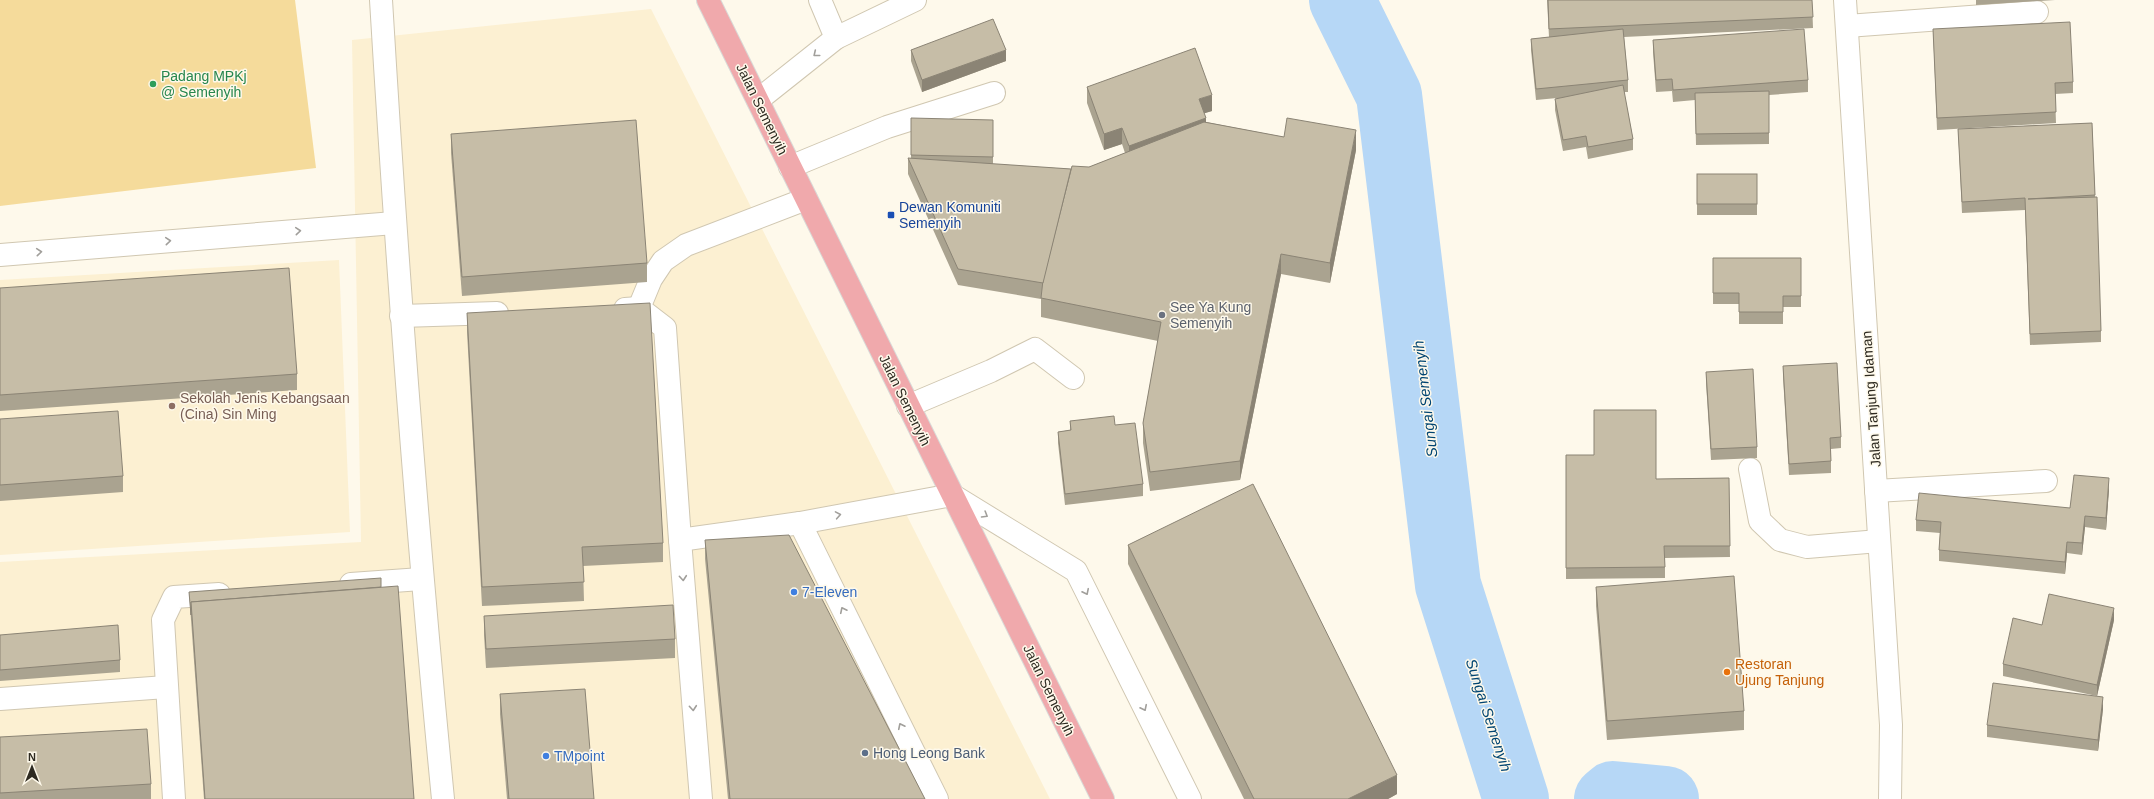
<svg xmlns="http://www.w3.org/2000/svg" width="2154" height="799" viewBox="0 0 2154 799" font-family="Helvetica,sans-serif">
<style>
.built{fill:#fcf0d2}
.green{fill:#f5db9b}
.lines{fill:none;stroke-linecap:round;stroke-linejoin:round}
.river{stroke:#b6d7f6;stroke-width:66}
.minor-casing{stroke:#d0c7b1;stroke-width:24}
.major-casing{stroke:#d9d9d7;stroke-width:24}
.minor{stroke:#fff;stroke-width:22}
.major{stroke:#f0a9ac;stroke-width:22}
.wall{fill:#aaa390}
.shaded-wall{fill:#8b8475}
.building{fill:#c6bda7;stroke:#8b8475}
.oneway{stroke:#a19f9b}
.leisure-dot{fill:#2e9e5b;stroke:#fef9eb;stroke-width:1.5}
.transit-dot{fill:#1a4fb4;stroke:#fef9eb;stroke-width:1.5}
.worship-dot{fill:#6b7280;stroke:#fef9eb;stroke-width:1.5}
.education-dot{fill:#8d6e63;stroke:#fef9eb;stroke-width:1.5}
.shop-dot{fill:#3f7fe0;stroke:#fef9eb;stroke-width:1.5}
.food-dot{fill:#e8710a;stroke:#fef9eb;stroke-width:1.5}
.service-dot{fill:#5c6f8a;stroke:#fef9eb;stroke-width:1.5}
.labels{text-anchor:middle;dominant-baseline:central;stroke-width:3;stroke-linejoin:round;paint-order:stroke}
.leisure-label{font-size:14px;fill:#27864d;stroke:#fef9eb;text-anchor:start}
.street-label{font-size:14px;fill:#2e2a21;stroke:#fef9eb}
.transit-label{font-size:14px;fill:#164399;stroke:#fef9eb;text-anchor:start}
.worship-label{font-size:14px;fill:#5b616d;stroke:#fef9eb;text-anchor:start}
.education-label{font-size:14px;fill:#785e54;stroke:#fef9eb;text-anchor:start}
.shop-label{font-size:14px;fill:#366cbe;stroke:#fef9eb;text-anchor:start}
.food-label{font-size:14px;fill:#c56008;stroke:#fef9eb;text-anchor:start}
.service-label{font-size:14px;fill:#4e5e75;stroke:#fef9eb;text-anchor:start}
.water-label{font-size:15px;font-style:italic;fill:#014572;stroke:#fef9eb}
</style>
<rect width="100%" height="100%" fill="#fef9eb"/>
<g class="built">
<polygon points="651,9 1050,799 0,799 0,562 361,542 352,40"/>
<polygon points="339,260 350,532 0,555 0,280"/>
</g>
<polygon class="green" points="0,0 295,0 316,168 0,206"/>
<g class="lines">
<g class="river">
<polyline points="1342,0 1389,95 1448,585 1516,799"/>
<polyline points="1607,799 1613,794 1666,799"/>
</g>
<g class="minor-casing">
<g id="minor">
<path d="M381,0c16,267 36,533 62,799"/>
<polyline points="1845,0 1891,725 1890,799"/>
<polyline points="1847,26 2037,12"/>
<polyline points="836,38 915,0"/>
<polyline points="758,100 836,38 820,0"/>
<polyline points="790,167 887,127 994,93"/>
<polyline points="0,255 394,223"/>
<polyline points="639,308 651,279 663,261 686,245 806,199"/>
<polyline points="625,309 639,308 665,328 680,540 800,523 952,495 1076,571 1190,799"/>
<polyline points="401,316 497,313"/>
<polyline points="908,406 991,371 1035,349 1073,378"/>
<polyline points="1750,469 1760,521 1780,540 1807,547 1879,541"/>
<polyline points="1876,491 2046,481"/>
<polyline points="800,523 937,799"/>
<polyline points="680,540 701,799"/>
<polyline points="351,584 421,579"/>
<polyline points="0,699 166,687"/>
<polyline points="174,799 163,620 174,597 219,594"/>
</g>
</g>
<g class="major-casing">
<polyline id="major" points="708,0 1103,799"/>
</g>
<use href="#minor" class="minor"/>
<use href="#major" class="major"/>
</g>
<g class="wall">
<polygon points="1547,0 1812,0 1813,28 1624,37 1628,80 1628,92 1624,92 1633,139 1633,150 1588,159 1586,147 1563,151 1555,110 1555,99 1557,98 1536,100 1531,50 1531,39 1549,37"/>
<polygon points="1976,0 2055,0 1976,5"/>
<polygon points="1933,29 2073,82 2073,93 2055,94 2056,123 1937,130"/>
<polygon points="1653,40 1808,80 1808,92 1769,95 1769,144 1696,145 1695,100 1673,102 1672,91 1656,92 1653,52"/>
<polygon points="911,50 1006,61 922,92 911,61"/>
<polygon points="1087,87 1212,111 1204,113 1206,122 1284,137 1356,150 1330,283 1281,274 1240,480 1150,491 1143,443 1143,423 1158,341 1041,317 1041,299 958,285 908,174 908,158 911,158 911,155 993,120 993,164 1071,169 1089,167 1125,153 1122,144 1104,150 1087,103"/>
<polygon points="2092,123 2101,331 2101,342 2030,345 2025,210 1962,213 1958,129"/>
<polygon points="451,134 647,263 647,282 462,296 451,153"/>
<rect x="1697" y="174" width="60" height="41"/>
<polygon points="1713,258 1801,258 1801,307 1783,307 1783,324 1739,324 1739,304 1713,304"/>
<polygon points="0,288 297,374 297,390 0,411"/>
<polygon points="467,313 663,543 663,562 583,566 584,601 482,606 467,332"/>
<polygon points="1783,366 1841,437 1841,448 1831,449 1831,473 1789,475 1783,377"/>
<polygon points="1706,372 1757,447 1757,458 1711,460 1706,383"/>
<polygon points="0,419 123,476 123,492 0,501"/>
<polygon points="1070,421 1115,425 1143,484 1143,496 1065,505 1058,443 1058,432 1070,430"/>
<polygon points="1566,455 1656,479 1729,478 1730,557 1665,558 1665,578 1566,579"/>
<polygon points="2109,489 2106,530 2085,527 2082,555 2067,553 2065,574 1939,561 1939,550 1940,533 1916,531 1916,520 2070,508"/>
<polygon points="705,540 925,799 728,799 705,559"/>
<polygon points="1128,545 1397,794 1388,799 1244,799 1128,564"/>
<polygon points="381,587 414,799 204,799 189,592"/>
<polygon points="1596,587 1744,711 1744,730 1607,740 1596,606"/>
<polygon points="484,616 675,639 675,658 486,668 484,635"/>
<polygon points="2114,620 2097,696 2003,676 2003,664 2042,625"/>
<polygon points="0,635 120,660 120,672 0,681"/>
<polygon points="500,694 594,799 507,799 500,714"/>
<polygon points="2103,709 2098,751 1987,737 1987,725"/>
<polygon points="0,737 151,784 151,799 0,799"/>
</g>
<g class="shaded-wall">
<polygon points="1006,50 1006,61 922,92 922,80"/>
<polygon points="1212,95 1212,111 1199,115 1199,99"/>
<polygon points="1206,118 1206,134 1129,162 1129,146"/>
<polygon points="1122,128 1122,144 1104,150 1104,134"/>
<polygon points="1356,130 1356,150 1330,283 1330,263"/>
<polygon points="1281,254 1281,274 1240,480 1240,461"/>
<polygon points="2109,478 2109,489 2106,530 2106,518"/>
<polygon points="2085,516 2085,527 2082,555 2082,543"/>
<polygon points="2067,542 2067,553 2065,574 2065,562"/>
<polygon points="2114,608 2114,620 2097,696 2097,685"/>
<polygon points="2103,697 2103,709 2098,751 2098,740"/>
<polygon points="1397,775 1397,794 1388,799 1348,799"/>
</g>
<g class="building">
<polygon points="1548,0 1812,0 1813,17 1549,29"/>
<polygon points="993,19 1006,50 922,80 911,50"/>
<polygon points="2070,22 2073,82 2055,83 2056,112 1937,118 1933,29"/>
<polygon points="1623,29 1628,80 1536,89 1531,39"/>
<polygon points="1804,29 1808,80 1673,90 1672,79 1656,80 1653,40"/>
<polygon points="1195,48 1212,95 1199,99 1206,118 1129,146 1122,128 1104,134 1087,87"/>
<polygon points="1623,85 1633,139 1588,147 1586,136 1563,140 1555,99"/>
<polygon points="1769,91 1769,133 1696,134 1695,93"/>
<polygon points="911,118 993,120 993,157 911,155"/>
<polygon points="1287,118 1356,130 1330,263 1281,254 1240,461 1150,472 1143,423 1161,322 1041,298 1043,280 1072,166 1089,167 1204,122 1284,137"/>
<polygon points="636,120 647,263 462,277 451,134"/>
<polygon points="2092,123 2095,195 2028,199 2097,197 2101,331 2030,334 2025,198 1962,202 1958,129"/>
<polygon points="908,158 1071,169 1043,283 958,269"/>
<rect x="1697" y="174" width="60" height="30"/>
<polygon points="1713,258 1801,258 1801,296 1783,296 1783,312 1739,312 1739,293 1713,293"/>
<polygon points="289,268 297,374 0,395 0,288"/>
<polygon points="650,303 663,543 582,547 584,582 482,587 467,313"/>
<polygon points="1837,363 1841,437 1830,438 1831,461 1789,464 1783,366"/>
<polygon points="1753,369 1757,447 1711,449 1706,372"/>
<polygon points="1594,410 1656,410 1656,479 1729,478 1730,546 1664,546 1665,567 1566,568 1566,455 1594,455"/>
<polygon points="118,411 123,476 0,485 0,419"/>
<polygon points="1114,416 1115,425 1135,423 1143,484 1065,494 1058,432 1071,430 1070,421"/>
<polygon points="2074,475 2109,478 2106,518 2085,516 2082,543 2067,542 2065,562 1939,550 1941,522 1916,520 1919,493 2070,508"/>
<polygon points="1253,484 1397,775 1348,799 1254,799 1128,545"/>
<polygon points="789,535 925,799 730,799 705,540"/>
<polygon points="1734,576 1744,711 1607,721 1596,587"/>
<polygon points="381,578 381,587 191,602 191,615 189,592"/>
<polygon points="398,586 414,799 205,799 191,602"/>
<polygon points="2049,594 2114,608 2097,685 2003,664 2013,618 2042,625"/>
<polygon points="673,605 675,639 486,649 484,616"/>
<polygon points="118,625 120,660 0,670 0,635"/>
<polygon points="1993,683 2103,697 2098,740 1987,725"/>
<polygon points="585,689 594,799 509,799 500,694"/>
<polygon points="147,729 151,784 0,793 0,737"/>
</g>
<defs><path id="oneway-chevron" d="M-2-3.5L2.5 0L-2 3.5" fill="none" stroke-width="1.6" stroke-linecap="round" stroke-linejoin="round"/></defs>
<g class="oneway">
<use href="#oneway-chevron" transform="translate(816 54) rotate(141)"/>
<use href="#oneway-chevron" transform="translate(298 231) rotate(-5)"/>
<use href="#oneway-chevron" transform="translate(168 241) rotate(-5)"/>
<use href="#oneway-chevron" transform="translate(39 252) rotate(-5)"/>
<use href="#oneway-chevron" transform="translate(838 515) rotate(-10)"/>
<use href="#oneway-chevron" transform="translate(985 515) rotate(31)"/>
<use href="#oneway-chevron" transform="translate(683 578) rotate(85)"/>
<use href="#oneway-chevron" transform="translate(1086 592) rotate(64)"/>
<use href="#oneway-chevron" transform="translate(843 610) rotate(-116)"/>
<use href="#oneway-chevron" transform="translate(693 708) rotate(85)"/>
<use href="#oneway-chevron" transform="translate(1144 708) rotate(64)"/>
<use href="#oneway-chevron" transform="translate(901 726) rotate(-116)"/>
</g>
<circle class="leisure-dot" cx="153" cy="84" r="4"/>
<rect class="transit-dot" x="887" y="211" width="8" height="8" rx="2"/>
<circle class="worship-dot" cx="1162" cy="315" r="4"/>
<circle class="education-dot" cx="172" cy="406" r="4"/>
<g class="shop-dot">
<circle cx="794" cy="592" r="4"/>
<circle cx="546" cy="756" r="4"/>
</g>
<circle class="food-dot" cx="1727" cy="672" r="4"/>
<circle class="service-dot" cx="865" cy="753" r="4"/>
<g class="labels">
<g class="leisure-label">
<text x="161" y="76">Padang MPKj<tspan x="161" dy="16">@ Semenyih</tspan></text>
</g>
<g class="street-label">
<text transform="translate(762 109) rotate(64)">Jalan Semenyih</text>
<text transform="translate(1871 399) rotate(-94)">Jalan Tanjung Idaman</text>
<text transform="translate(905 400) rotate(64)">Jalan Semenyih</text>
<text transform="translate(1049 690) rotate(64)">Jalan Semenyih</text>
</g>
<g class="transit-label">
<text x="899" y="207">Dewan Komuniti<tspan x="899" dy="16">Semenyih</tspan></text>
</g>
<g class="worship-label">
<text x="1170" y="307">See Ya Kung<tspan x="1170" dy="16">Semenyih</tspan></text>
</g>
<g class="education-label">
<text x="180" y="398">Sekolah Jenis Kebangsaan<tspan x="180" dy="16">(Cina) Sin Ming</tspan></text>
</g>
<g class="shop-label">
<text x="802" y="592">7-Eleven</text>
<text x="554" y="756">TMpoint</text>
</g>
<g class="food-label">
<text x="1735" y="664">Restoran<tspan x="1735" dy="16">Ujung Tanjung</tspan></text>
</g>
<g class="service-label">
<text x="873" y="753">Hong Leong Bank</text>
</g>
<g class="water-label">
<text transform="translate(1425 399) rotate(-97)">Sungai Semenyih</text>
<text transform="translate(1489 715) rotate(72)">Sungai Semenyih</text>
</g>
</g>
<g transform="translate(32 767)" stroke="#fef9eb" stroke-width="3" paint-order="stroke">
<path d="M0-3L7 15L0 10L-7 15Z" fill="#2e2a21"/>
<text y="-6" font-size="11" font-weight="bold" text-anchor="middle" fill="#2e2a21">N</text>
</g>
</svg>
